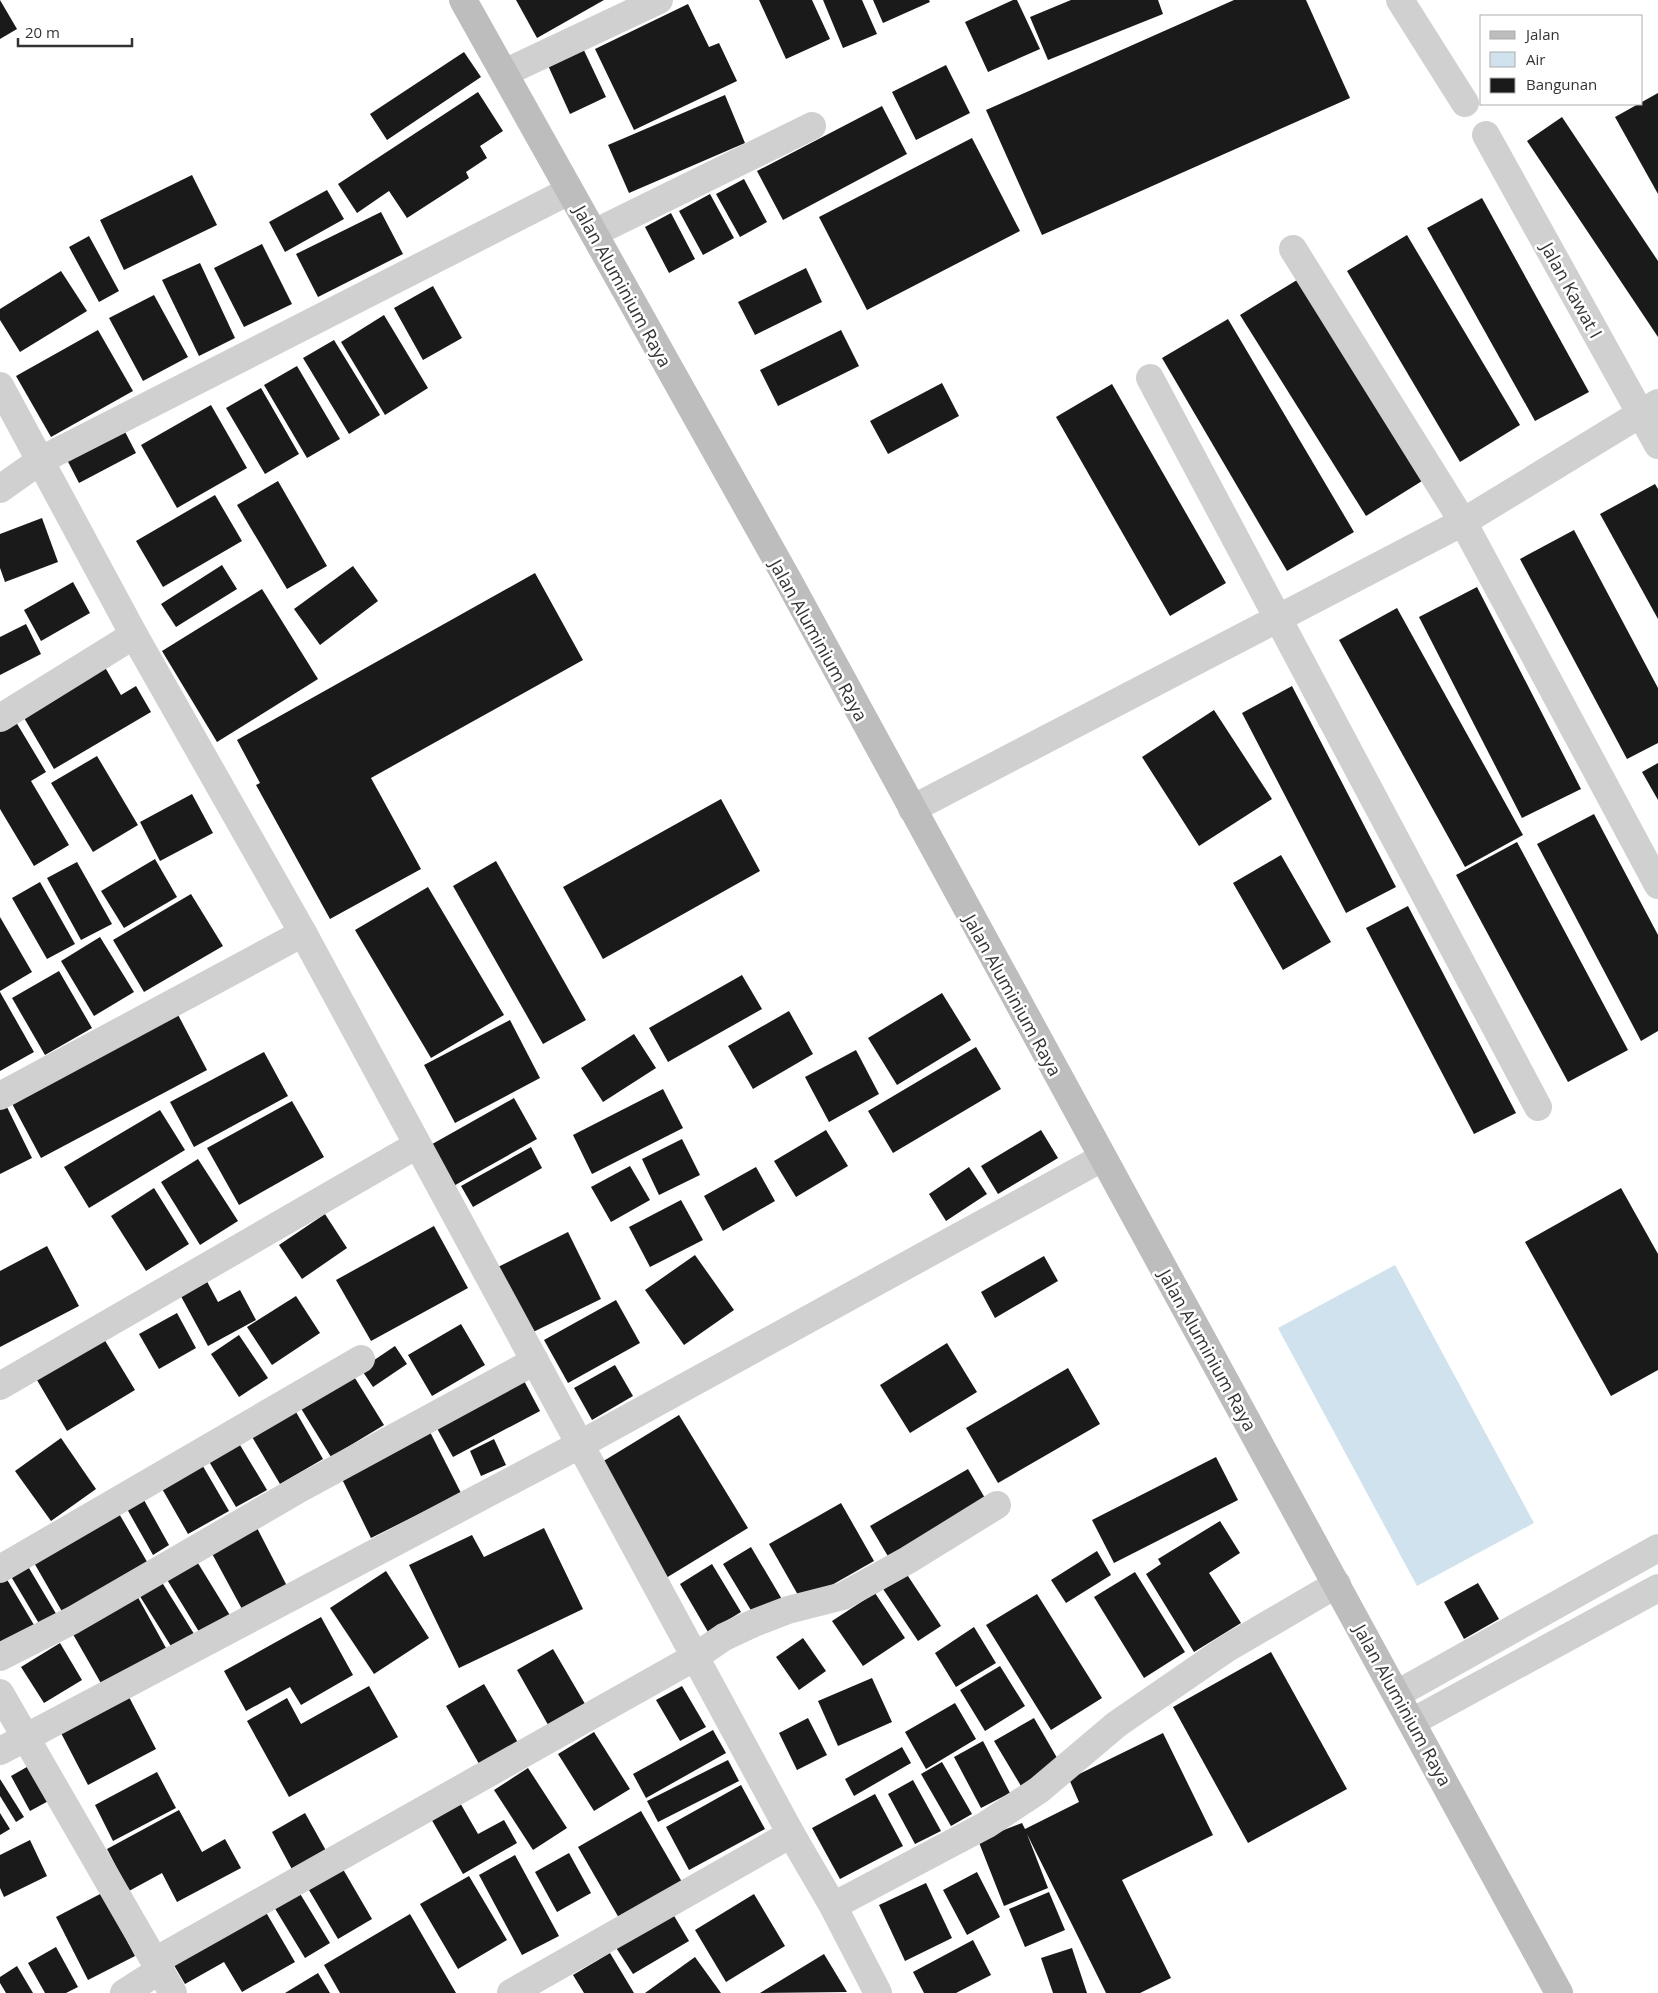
<svg xmlns="http://www.w3.org/2000/svg" width="1658" height="1993" viewBox="0 0 1658 1993" font-family="'Open Sans',sans-serif">
<style>
.water{fill:#cfe2ee}
.building{fill:#1a1a1a}
.lines{fill:none;stroke-linecap:round;stroke-linejoin:round}
.street{stroke:#d0d0d0;stroke-width:28}
.secondary{stroke:#bdbdbd;stroke-width:28}
.labels{text-anchor:middle;dominant-baseline:central;stroke-width:5;stroke-linejoin:round;paint-order:stroke}
.street-label{font-size:18px;fill:#333;stroke:#fff}
</style>
<rect width="100%" height="100%" fill="#fff"/>
<polygon class="water" points="1395,1265 1534,1523 1417,1586 1278,1328"/>
<g class="building">
<polygon points="0,0 17,29 0,39"/>
<polygon points="516,0 604,0 537,38"/>
<polygon points="759,0 812,0 830,39 786,59"/>
<polygon points="823,0 862,0 877,34 843,48"/>
<polygon points="873,0 929,0 930,2 883,23"/>
<polygon points="1013,0 1017,0 1040,49 988,72 965,22"/>
<polygon points="1071,0 1158,0 1163,14 1048,60 1030,17"/>
<polygon points="1234,0 1306,0 1350,98 1042,235 986,110"/>
<polygon points="688,4 709,47 719,43 737,81 634,130 595,49"/>
<polygon points="581,44 606,97 570,114 546,61"/>
<polygon points="464,52 481,77 387,140 370,114"/>
<polygon points="946,65 970,113 916,140 892,92"/>
<polygon points="478,92 503,131 480,146 487,158 466,172 469,178 407,218 389,191 357,213 338,184"/>
<polygon points="1658,93 1658,194 1615,117"/>
<polygon points="725,95 745,143 629,193 608,145"/>
<polygon points="882,106 907,154 783,220 757,171"/>
<polygon points="1562,117 1658,261 1658,337 1527,141"/>
<polygon points="972,138 1020,231 867,310 819,217"/>
<polygon points="192,175 217,225 124,270 100,220"/>
<polygon points="744,179 767,222 740,237 716,194"/>
<polygon points="327,190 344,219 285,252 269,222"/>
<polygon points="710,194 734,238 703,255 679,211"/>
<polygon points="1482,198 1589,392 1535,421 1427,228"/>
<polygon points="381,212 403,254 318,297 296,254"/>
<polygon points="671,213 695,259 669,273 645,227"/>
<polygon points="1407,235 1520,425 1460,462 1347,271"/>
<polygon points="89,236 119,291 99,302 69,247"/>
<polygon points="262,244 292,304 244,327 214,268"/>
<polygon points="200,263 235,338 199,356 162,280"/>
<polygon points="806,268 822,302 755,335 738,302"/>
<polygon points="61,271 87,311 20,352 0,320 0,309"/>
<polygon points="1297,280 1422,481 1366,516 1240,315"/>
<polygon points="433,286 462,338 423,360 394,308"/>
<polygon points="154,295 188,357 143,381 109,318"/>
<polygon points="384,315 428,388 385,415 341,342"/>
<polygon points="1228,319 1354,532 1287,571 1162,358"/>
<polygon points="98,330 133,391 51,437 16,376"/>
<polygon points="841,330 859,366 778,406 760,370"/>
<polygon points="334,340 380,415 349,434 303,358"/>
<polygon points="297,366 340,439 307,458 264,385"/>
<polygon points="942,383 959,416 888,454 870,421"/>
<polygon points="1112,384 1226,583 1170,616 1056,417"/>
<polygon points="261,388 299,454 265,474 226,408"/>
<polygon points="211,405 247,468 177,508 141,445"/>
<polygon points="121,424 136,453 79,483 64,454"/>
<polygon points="278,481 327,566 287,589 237,505"/>
<polygon points="1655,484 1658,489 1658,619 1600,514"/>
<polygon points="215,495 242,541 163,587 136,541"/>
<polygon points="42,518 58,562 5,582 0,568 0,534"/>
<polygon points="1574,530 1658,688 1658,743 1627,759 1520,559"/>
<polygon points="222,565 237,589 176,627 161,604"/>
<polygon points="353,566 378,601 320,645 294,609"/>
<polygon points="535,573 583,660 371,778 421,869 330,919 256,785 260,783 237,740"/>
<polygon points="73,582 90,613 41,641 24,610"/>
<polygon points="1477,587 1581,789 1522,818 1419,617"/>
<polygon points="262,589 318,679 217,742 162,651"/>
<polygon points="1397,608 1523,835 1465,867 1339,640"/>
<polygon points="26,624 41,654 0,675 0,637"/>
<polygon points="102,662 121,695 136,686 151,712 54,769 20,711"/>
<polygon points="1292,686 1396,887 1346,913 1242,713"/>
<polygon points="1214,710 1272,799 1199,846 1142,757"/>
<polygon points="13,717 46,772 31,781 69,845 34,866 0,809 0,724"/>
<polygon points="97,756 138,825 93,852 51,783"/>
<polygon points="1658,763 1658,800 1642,772"/>
<polygon points="192,794 213,833 160,861 140,822"/>
<polygon points="721,799 760,871 603,959 563,887"/>
<polygon points="1594,814 1658,935 1658,1031 1641,1041 1537,844"/>
<polygon points="1517,842 1628,1050 1568,1082 1456,875"/>
<polygon points="1281,855 1331,942 1283,970 1233,883"/>
<polygon points="155,859 177,897 124,928 101,891"/>
<polygon points="496,861 586,1020 543,1044 453,886"/>
<polygon points="77,862 112,924 81,940 47,878"/>
<polygon points="40,882 75,944 47,959 12,898"/>
<polygon points="428,887 504,1015 431,1058 355,930"/>
<polygon points="191,894 223,946 144,992 113,940"/>
<polygon points="1408,906 1516,1113 1474,1134 1366,928"/>
<polygon points="0,917 32,972 0,991"/>
<polygon points="100,937 134,992 94,1016 61,961"/>
<polygon points="59,971 92,1028 45,1055 12,998"/>
<polygon points="742,975 762,1009 668,1062 649,1028"/>
<polygon points="0,992 34,1052 0,1071"/>
<polygon points="942,993 971,1040 897,1085 868,1038"/>
<polygon points="175,1009 207,1070 41,1158 9,1098"/>
<polygon points="789,1011 813,1054 753,1089 728,1046"/>
<polygon points="510,1020 540,1078 455,1123 424,1065"/>
<polygon points="634,1034 656,1068 603,1102 581,1068"/>
<polygon points="976,1047 1001,1089 893,1153 868,1111"/>
<polygon points="856,1050 879,1094 829,1122 805,1077"/>
<polygon points="264,1052 288,1096 194,1147 170,1102"/>
<polygon points="663,1089 683,1128 592,1174 573,1135"/>
<polygon points="514,1098 537,1139 450,1188 427,1147"/>
<polygon points="3,1099 32,1158 0,1174 0,1101"/>
<polygon points="292,1101 324,1157 239,1205 207,1148"/>
<polygon points="160,1110 185,1150 89,1208 64,1167"/>
<polygon points="826,1130 848,1166 796,1197 774,1161"/>
<polygon points="1041,1130 1058,1158 998,1194 981,1166"/>
<polygon points="682,1139 700,1175 659,1195 642,1159"/>
<polygon points="531,1147 542,1168 473,1207 461,1186"/>
<polygon points="198,1159 238,1221 200,1245 161,1182"/>
<polygon points="630,1166 650,1200 611,1222 591,1187"/>
<polygon points="756,1167 775,1201 723,1231 704,1196"/>
<polygon points="969,1167 987,1194 946,1221 929,1194"/>
<polygon points="154,1188 189,1244 146,1271 111,1216"/>
<polygon points="1621,1188 1658,1254 1658,1370 1611,1396 1525,1242"/>
<polygon points="681,1200 703,1240 650,1267 629,1227"/>
<polygon points="325,1214 347,1248 302,1279 279,1245"/>
<polygon points="434,1226 468,1288 371,1341 336,1280"/>
<polygon points="568,1232 601,1299 529,1334 496,1268"/>
<polygon points="47,1246 79,1306 0,1347 0,1271"/>
<polygon points="695,1255 734,1310 684,1345 645,1290"/>
<polygon points="1044,1256 1058,1281 995,1318 981,1292"/>
<polygon points="203,1274 218,1302 240,1290 256,1320 208,1346 177,1289"/>
<polygon points="296,1296 320,1333 272,1365 247,1327"/>
<polygon points="616,1300 640,1343 568,1383 544,1340"/>
<polygon points="177,1313 196,1348 159,1369 139,1334"/>
<polygon points="461,1324 485,1365 432,1396 408,1355"/>
<polygon points="101,1334 135,1390 67,1431 34,1375"/>
<polygon points="239,1335 268,1378 239,1397 211,1354"/>
<polygon points="947,1343 977,1392 910,1433 880,1385"/>
<polygon points="395,1346 407,1364 373,1387 361,1369"/>
<polygon points="615,1365 633,1396 592,1420 574,1388"/>
<polygon points="1068,1368 1100,1424 998,1483 966,1428"/>
<polygon points="350,1370 384,1425 331,1457 297,1402"/>
<polygon points="522,1377 540,1411 453,1457 434,1423"/>
<polygon points="292,1405 323,1459 280,1484 248,1430"/>
<polygon points="679,1415 748,1528 666,1578 597,1465"/>
<polygon points="429,1430 461,1493 371,1538 340,1475"/>
<polygon points="234,1435 267,1490 236,1507 204,1453"/>
<polygon points="61,1438 96,1489 51,1521 15,1471"/>
<polygon points="494,1439 506,1465 481,1476 470,1451"/>
<polygon points="197,1456 229,1511 188,1534 157,1480"/>
<polygon points="1216,1457 1238,1500 1114,1563 1092,1520"/>
<polygon points="968,1469 989,1505 892,1563 870,1526"/>
<polygon points="139,1491 169,1545 153,1555 122,1500"/>
<polygon points="841,1503 874,1561 802,1602 769,1544"/>
<polygon points="114,1505 153,1572 68,1622 29,1554"/>
<polygon points="1220,1521 1240,1553 1209,1573 1241,1623 1194,1652 1146,1574 1161,1564 1158,1559"/>
<polygon points="255,1524 287,1586 242,1609 209,1548"/>
<polygon points="544,1528 583,1609 459,1668 409,1565 472,1535 484,1557"/>
<polygon points="751,1547 783,1601 755,1617 723,1564"/>
<polygon points="1097,1551 1111,1575 1066,1603 1051,1580"/>
<polygon points="193,1555 231,1617 201,1635 163,1573"/>
<polygon points="23,1558 61,1622 44,1632 6,1568"/>
<polygon points="712,1564 741,1612 708,1632 680,1584"/>
<polygon points="902,1567 941,1626 918,1641 879,1583"/>
<polygon points="2,1571 37,1630 0,1652 0,1572"/>
<polygon points="386,1571 429,1638 374,1674 330,1608"/>
<polygon points="1135,1572 1185,1652 1144,1678 1094,1597"/>
<polygon points="158,1576 196,1637 174,1651 136,1590"/>
<polygon points="1478,1583 1499,1619 1464,1639 1444,1602"/>
<polygon points="135,1592 166,1648 102,1685 70,1629"/>
<polygon points="875,1593 905,1638 863,1666 832,1621"/>
<polygon points="1037,1594 1102,1698 1051,1730 986,1625"/>
<polygon points="321,1617 353,1675 301,1705 290,1687 246,1711 224,1671"/>
<polygon points="974,1627 996,1663 956,1687 935,1653"/>
<polygon points="803,1638 826,1671 799,1690 776,1657"/>
<polygon points="60,1643 82,1680 44,1703 21,1667"/>
<polygon points="553,1649 588,1709 551,1730 517,1670"/>
<polygon points="1271,1652 1347,1789 1248,1843 1173,1707"/>
<polygon points="1000,1666 1025,1706 985,1731 960,1690"/>
<polygon points="872,1678 892,1722 838,1746 818,1701"/>
<polygon points="484,1684 520,1746 482,1769 446,1706"/>
<polygon points="369,1686 398,1737 289,1797 247,1721 287,1698 301,1724"/>
<polygon points="682,1686 706,1727 680,1741 656,1700"/>
<polygon points="129,1697 156,1749 88,1785 61,1733"/>
<polygon points="955,1703 976,1739 926,1769 905,1732"/>
<polygon points="808,1718 827,1755 797,1770 779,1733"/>
<polygon points="1034,1718 1060,1763 1021,1786 994,1741"/>
<polygon points="713,1730 726,1753 646,1798 633,1774"/>
<polygon points="594,1732 630,1789 594,1811 558,1754"/>
<polygon points="1163,1733 1213,1835 1122,1880 1171,1978 1140,1993 1106,1993 1027,1834 1048,1888 1004,1906 978,1840 1022,1823 1025,1829 1079,1802 1069,1779"/>
<polygon points="983,1741 1010,1793 981,1808 954,1757"/>
<polygon points="902,1747 911,1763 854,1796 845,1779"/>
<polygon points="728,1760 739,1781 658,1822 647,1801"/>
<polygon points="942,1762 972,1814 951,1826 921,1774"/>
<polygon points="34,1763 54,1798 30,1811 11,1776"/>
<polygon points="528,1768 567,1828 533,1850 494,1790"/>
<polygon points="157,1772 176,1808 113,1841 95,1805"/>
<polygon points="0,1779 24,1817 16,1822 0,1796"/>
<polygon points="913,1780 941,1831 915,1844 888,1794"/>
<polygon points="741,1785 765,1829 689,1870 666,1827"/>
<polygon points="875,1794 903,1846 840,1879 812,1828"/>
<polygon points="459,1801 478,1834 504,1820 517,1843 463,1874 430,1817"/>
<polygon points="179,1810 202,1852 225,1839 241,1868 177,1902 162,1873 129,1891 107,1849"/>
<polygon points="641,1811 682,1882 619,1918 578,1847"/>
<polygon points="0,1813 10,1829 0,1835"/>
<polygon points="305,1813 329,1856 295,1875 272,1832"/>
<polygon points="30,1840 47,1876 4,1897 0,1888 0,1855"/>
<polygon points="569,1853 591,1893 557,1912 535,1872"/>
<polygon points="515,1855 559,1936 522,1955 479,1875"/>
<polygon points="340,1864 372,1919 338,1939 306,1885"/>
<polygon points="977,1872 1000,1917 967,1935 943,1890"/>
<polygon points="469,1876 507,1940 458,1969 420,1904"/>
<polygon points="926,1883 952,1938 905,1961 879,1905"/>
<polygon points="296,1887 330,1943 305,1958 271,1902"/>
<polygon points="1049,1892 1065,1930 1025,1947 1009,1909"/>
<polygon points="102,1893 135,1956 88,1980 56,1917"/>
<polygon points="754,1894 785,1946 726,1982 695,1930"/>
<polygon points="260,1902 295,1962 242,1992 224,1962 185,1984 168,1955"/>
<polygon points="670,1909 689,1941 633,1974 613,1943"/>
<polygon points="410,1914 456,1993 340,1993 324,1965"/>
<polygon points="973,1940 991,1975 956,1993 924,1993 913,1972"/>
<polygon points="56,1947 78,1987 66,1993 45,1993 28,1963"/>
<polygon points="1072,1948 1087,1993 1053,1993 1041,1958"/>
<polygon points="610,1953 634,1993 584,1993 573,1975"/>
<polygon points="824,1954 847,1992 760,1993"/>
<polygon points="695,1957 721,1993 645,1993"/>
<polygon points="17,1966 33,1993 6,1993 0,1983 0,1977"/>
<polygon points="318,1973 330,1993 285,1993"/>
</g>
<g class="lines">
<g class="street">
<polyline points="1400,0 1465,103"/>
<polyline points="504,73 659,0"/>
<polyline points="1486,135 1658,445"/>
<polyline points="594,233 812,126"/>
<polyline points="1293,249 1463,522 1658,885"/>
<polyline points="1150,378 1538,1107"/>
<polyline points="0,386 134,635 303,933 791,1834 833,1906 878,1993"/>
<polyline points="0,489 41,460 569,191"/>
<polyline points="0,718 134,635"/>
<polyline points="912,809 1463,522 1658,403"/>
<polyline points="0,1096 303,933"/>
<polyline points="0,1386 417,1145"/>
<polyline points="0,1569 361,1359"/>
<polyline points="0,1657 73,1620 301,1488 535,1361"/>
<polyline points="0,1693 173,1993"/>
<polyline points="1397,1694 1658,1548"/>
<polyline points="1412,1722 1658,1588"/>
<polyline points="0,1751 581,1444 1102,1158"/>
<polyline points="833,1906 986,1825 1039,1790 1117,1724 1226,1649 1337,1584"/>
<polyline points="155,1961 695,1657 724,1637 754,1623 788,1610 843,1596 908,1560 997,1505"/>
<polyline points="124,1993 160,1970"/>
<polyline points="511,1993 791,1834"/>
</g>
<polyline class="secondary" points="463,0 788,580 1559,1993"/>
</g>
<g class="labels">
<g class="street-label">
<text transform="translate(623 286) rotate(61)">Jalan Aluminium Raya</text>
<text transform="translate(1572 290) rotate(61)">Jalan Kawat I</text>
<text transform="translate(819 640) rotate(61)">Jalan Aluminium Raya</text>
<text transform="translate(1013 995) rotate(61)">Jalan Aluminium Raya</text>
<text transform="translate(1208 1350) rotate(61)">Jalan Aluminium Raya</text>
<text transform="translate(1403 1705) rotate(61)">Jalan Aluminium Raya</text>
</g>
</g>
<rect x="1480" y="15" width="162" height="90" fill="#ffffff" stroke="#adadad"/>
<rect x="1490" y="31" width="25" height="8" fill="#bdbdbd" stroke="#adadad"/>
<text x="1526" y="40" font-size="15" fill="#333333">Jalan</text>
<rect x="1490" y="52" width="25" height="15" fill="#cfe2ee" stroke="#adadad"/>
<text x="1526" y="65" font-size="15" fill="#333333">Air</text>
<rect x="1490" y="78" width="25" height="15" fill="#1a1a1a" stroke="#adadad"/>
<text x="1526" y="90" font-size="15" fill="#333333">Bangunan</text>
<path d="M18 38v8h114v-8" fill="none" stroke="#333333" stroke-width="2.5"/>
<text x="25" y="38" font-size="15" fill="#333333" stroke="#ffffff" stroke-width="4" paint-order="stroke">20 m</text>
</svg>
